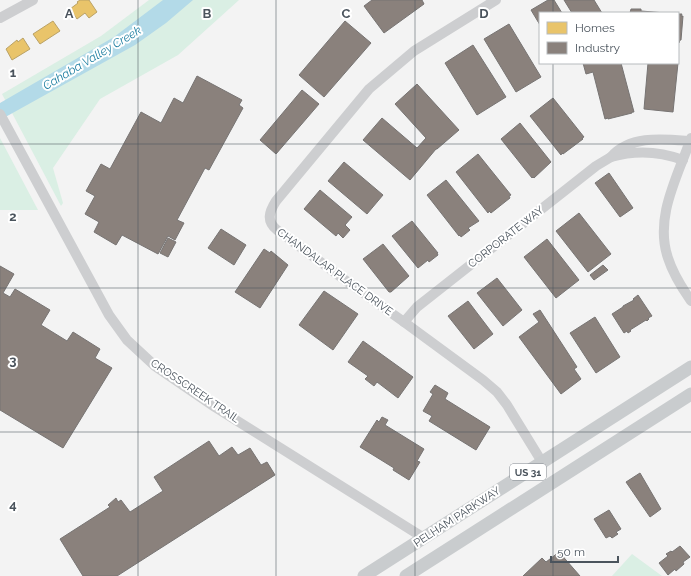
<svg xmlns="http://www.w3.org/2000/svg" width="691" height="576" viewBox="0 0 691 576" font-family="Raleway,sans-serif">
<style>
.green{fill:#daefe4}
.water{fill:#b3dae8}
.homes{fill:#e9c46a;stroke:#baa266}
.industry{fill:#8a817c;stroke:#777473}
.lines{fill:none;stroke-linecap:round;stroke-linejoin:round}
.minor{stroke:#cdced0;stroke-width:10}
.major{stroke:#c9ccce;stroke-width:13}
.grid{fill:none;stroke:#4b545d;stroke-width:1;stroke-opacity:0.55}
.labels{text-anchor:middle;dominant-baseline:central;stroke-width:4;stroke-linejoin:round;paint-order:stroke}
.shield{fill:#fff;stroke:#81878e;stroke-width:1}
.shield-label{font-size:10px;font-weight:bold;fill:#4b545d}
.street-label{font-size:11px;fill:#4b545d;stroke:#fff}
.water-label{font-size:12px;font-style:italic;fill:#1c7da0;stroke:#fff}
.grid-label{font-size:13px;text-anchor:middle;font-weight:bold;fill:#4b545d;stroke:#fff;stroke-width:4;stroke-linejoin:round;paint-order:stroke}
</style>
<rect width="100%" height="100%" fill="#f3f3f3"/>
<g class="green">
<polygon points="149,0 239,0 178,55 100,99 53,168 63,203 61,206 2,94 101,36"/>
<polygon points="0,138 38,210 0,210"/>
<polygon points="632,554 662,576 612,576"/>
</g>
<polygon class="water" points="163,0 193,0 166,23 135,45 0,120 0,103 114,37"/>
<g class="homes">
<polygon points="80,0 89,0 97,12 89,18 85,13 77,19 70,9 78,3 77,2"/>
<polygon points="53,21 60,31 40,44 33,34"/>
<polygon points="23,38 30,49 12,60 6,49 17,40 18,42"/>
</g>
<g class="industry">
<polygon points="372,0 422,0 424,4 384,33 364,6"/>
<polygon points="548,0 554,0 562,13 540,13 540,25 531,10"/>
<polygon points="564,0 594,0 602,13 572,13"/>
<polygon points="631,9 641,9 641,11 666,13 630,13"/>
<polygon points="678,14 682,14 681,16 683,16 681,40 680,40 679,43 678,43"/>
<polygon points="345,21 371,43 324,97 299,75"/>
<polygon points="509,24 541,77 516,92 484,39"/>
<polygon points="473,45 506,97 477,115 445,63"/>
<polygon points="583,63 621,63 634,112 632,112 632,113 608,119 608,118 605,119 593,72 586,74"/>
<polygon points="648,63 678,63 673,112 644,109"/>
<polygon points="197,76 242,100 239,105 243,108 209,170 205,168 177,220 184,223 175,240 168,236 158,254 122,235 116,245 94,232 99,222 85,214 95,196 86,191 101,164 110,169 141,112 161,123 174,98 183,103"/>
<polygon points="417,84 459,130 437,149 436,149 410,180 363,140 382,118 417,148 426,138 395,104"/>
<polygon points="302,90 319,104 276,154 260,140"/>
<polygon points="553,98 584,137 582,138 583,139 563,154 562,153 561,155 530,116"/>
<polygon points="520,123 551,162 534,178 533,177 532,178 501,139"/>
<polygon points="478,154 511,195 509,196 510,198 491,213 489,211 488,213 456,172"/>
<polygon points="344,162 383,195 367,214 328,181"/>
<polygon points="609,173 633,208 620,217 595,183"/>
<polygon points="446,180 479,221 468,228 470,230 461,237 460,235 459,236 427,195"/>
<polygon points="320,190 352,217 345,225 350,230 343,238 338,233 336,236 304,209"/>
<polygon points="579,213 611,254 588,272 556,231"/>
<polygon points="412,221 438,253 437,253 438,255 429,262 428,260 418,268 392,236"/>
<polygon points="221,229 246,245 234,265 208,248"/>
<polygon points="168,238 176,242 168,257 160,253"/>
<polygon points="547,239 579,280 556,298 524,257"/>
<polygon points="383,244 409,276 391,292 389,292 363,259"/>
<polygon points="264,249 270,253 271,251 288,265 260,308 235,292"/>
<polygon points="603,265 608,270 594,280 590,275"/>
<polygon points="0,266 14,274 3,293 10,297 15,289 50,310 41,325 67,341 73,332 100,349 95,358 112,368 63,448 0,410"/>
<polygon points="497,278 522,310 503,326 477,293"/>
<polygon points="324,291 358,314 333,350 299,325"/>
<polygon points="638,295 652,316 648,318 649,319 647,321 646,320 630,330 631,331 628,333 627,331 624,333 612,314 623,307 623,306 634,300 633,299"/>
<polygon points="468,301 493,334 474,349 448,316"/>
<polygon points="540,310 577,367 574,369 581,379 561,394 519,337 539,322 533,314"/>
<polygon points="595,317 620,357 596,373 570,333"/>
<polygon points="363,341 413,377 398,398 377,382 374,386 365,379 368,376 348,362"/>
<polygon points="435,385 448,393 445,399 490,427 476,450 429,421 432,416 423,411 433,394 430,392"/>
<polygon points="382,417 388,420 385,425 424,449 417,461 420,462 409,480 393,470 394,468 360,447 377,420 379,422"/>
<polygon points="209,441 219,456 232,447 238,455 250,448 261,465 267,462 275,475 117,576 83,576 60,539 110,507 108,505 116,498 118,502 121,500 130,512 163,491 154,477"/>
<polygon points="640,473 661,509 650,517 626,482"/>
<polygon points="609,510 621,529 616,532 618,534 612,538 610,536 606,538 594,519"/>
<polygon points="680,546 690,557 683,562 684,564 676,571 675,569 668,575 659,563 668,556 666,554 671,551 672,552"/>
<polygon points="559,552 580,576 523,576 542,558 546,562"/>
</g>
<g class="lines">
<g class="minor">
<path d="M496,0l-82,51 -45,38 -93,112c-7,11 -10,20 1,29l68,50 59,42 79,58 14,12 10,13 35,57"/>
<polyline points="0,18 33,0"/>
<polyline points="0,114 109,315 127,340 155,366 215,407 424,538"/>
<path d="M691,138c-13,38 -37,79 -23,120 5,16 14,30 23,43"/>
<path d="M683,160c-24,-9 -48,-10 -72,-3 19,-22 52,-18 79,-16"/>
<polyline points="404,322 417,307 596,166 611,157"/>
</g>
<g class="major">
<polyline points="364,576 691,367"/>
<polyline points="406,576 691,394"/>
</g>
</g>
<path class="grid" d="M138,0v576M276,0v576M415,0v576M553,0v13M553,63v513M0,144h691M0,288h691M0,432h691"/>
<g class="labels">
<rect class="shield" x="510" y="464" width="36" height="16" rx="3"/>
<g class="shield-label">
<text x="528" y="472">US 31</text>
</g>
<g class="street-label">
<text transform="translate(506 237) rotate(-38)">CORPORATE WAY</text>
<text transform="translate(335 272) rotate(36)">CHANDALAR PLACE DRIVE</text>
<text transform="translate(195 391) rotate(34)">CROSSCREEK TRAIL</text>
<text transform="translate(457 517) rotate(-33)">PELHAM PARKWAY</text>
</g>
<g class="water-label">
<text transform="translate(92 58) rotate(-31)">Cahaba Valley Creek</text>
</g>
</g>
<g class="grid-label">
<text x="69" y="18">A</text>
<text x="207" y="18">B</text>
<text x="346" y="18">C</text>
<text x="484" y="18">D</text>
<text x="13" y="77">1</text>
<text x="13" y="221">2</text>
<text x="13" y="365">3</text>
<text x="13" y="509">4</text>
</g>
<rect x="539" y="12" width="140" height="52" fill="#ffffff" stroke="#b7bbbe"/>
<rect x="547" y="22" width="20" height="12" fill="#e9c46a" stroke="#b7bbbe"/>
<text x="575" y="32" font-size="12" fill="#4b545d">Homes</text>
<rect x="547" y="42" width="20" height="12" fill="#8a817c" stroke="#b7bbbe"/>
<text x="575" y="52" font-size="12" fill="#4b545d">Industry</text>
<path d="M551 556v6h67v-6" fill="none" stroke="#4b545d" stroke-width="2"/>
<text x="557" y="556" font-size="12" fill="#4b545d" stroke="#ffffff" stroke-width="3" paint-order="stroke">50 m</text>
</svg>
